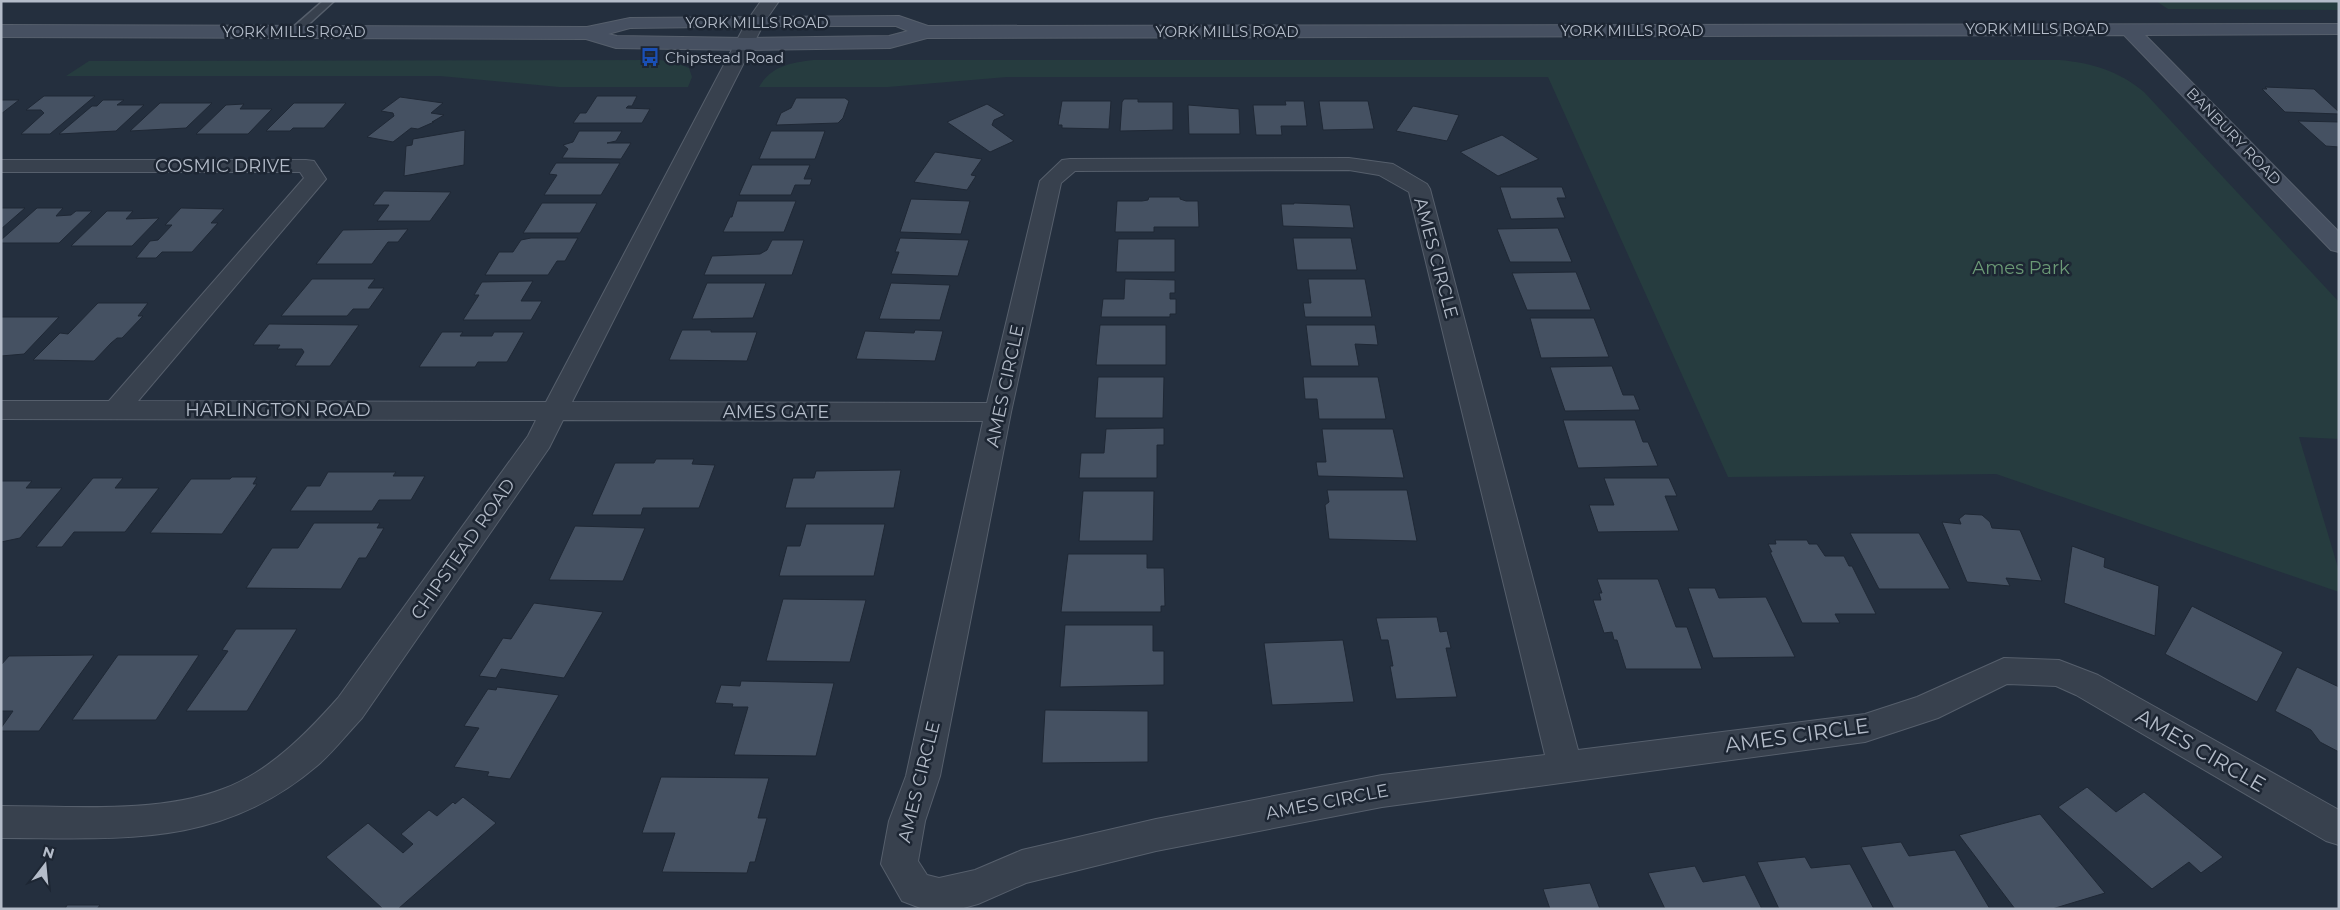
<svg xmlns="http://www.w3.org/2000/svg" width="2340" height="910" viewBox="0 0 2340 910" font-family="Montserrat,sans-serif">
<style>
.green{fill:#263c3f}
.building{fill:#455162;stroke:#1f2835}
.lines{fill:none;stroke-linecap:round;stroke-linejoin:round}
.lane-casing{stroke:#565f6c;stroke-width:3}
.street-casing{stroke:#565f6c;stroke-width:2}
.secondary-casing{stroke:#565f6c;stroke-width:2}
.lane{fill:#38414e;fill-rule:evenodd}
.street{fill:#38414e;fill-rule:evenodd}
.secondary{fill:#465061;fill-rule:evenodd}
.labels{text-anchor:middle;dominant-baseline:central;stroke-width:5;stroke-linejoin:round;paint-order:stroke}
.far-street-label{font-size:15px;fill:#b4bcc9;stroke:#1d2633}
.far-poi-label{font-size:15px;fill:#b4bcc9;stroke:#1d2633;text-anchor:start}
.street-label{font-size:18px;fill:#b4bcc9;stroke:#1d2633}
.park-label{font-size:18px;fill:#6b9a76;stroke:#1d2633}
.near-street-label{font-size:21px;fill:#b4bcc9;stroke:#1d2633}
</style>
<rect width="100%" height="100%" fill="#242f3e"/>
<g class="green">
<polygon points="2156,1 2339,1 2339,10 2168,9"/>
<polygon points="660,60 677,63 689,68 692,77 688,87 559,87 440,76 66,76 89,61"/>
<path d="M813,60h1247c32,3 59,11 84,32l195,210v137l-40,-2 40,134v21l-343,-118 -268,3 -180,-400h-541l-119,10h-129c12,-21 31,-24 54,-27z"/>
</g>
<g class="building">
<polygon points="2265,87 2314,89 2339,112 2339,114 2285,112 2262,89 2267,89"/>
<polygon points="44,96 95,96 50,134 21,134 44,113 41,110 26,110"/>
<polygon points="597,96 637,96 632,106 628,106 626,108 650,109 642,123 573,123 580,113 586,113"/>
<polygon points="400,97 443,103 431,113 444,115 432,122 434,122 418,129 411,128 393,142 367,137 394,116 393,113 381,111"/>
<polygon points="796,98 845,98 849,101 843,118 838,123 776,125 781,113 791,108"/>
<polygon points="1124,99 1138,99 1138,102 1173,102 1173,130 1120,131 1122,102"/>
<polygon points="1,100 19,100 1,114"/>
<polygon points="103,100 124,100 117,105 144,105 116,131 59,134 92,106 97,106"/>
<polygon points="1062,101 1111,101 1109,129 1062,128 1062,125 1058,125"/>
<polygon points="1285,101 1304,101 1307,126 1281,126 1282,135 1256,135 1253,105 1286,105"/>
<polygon points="1319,101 1368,101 1374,129 1323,130"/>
<polygon points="160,103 212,103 186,128 130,131"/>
<polygon points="294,103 346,103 324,128 293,128 290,131 266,131"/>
<polygon points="244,104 240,109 272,109 248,134 196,134 226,105"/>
<polygon points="987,104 1005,115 994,120 992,125 1014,141 990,152 947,122"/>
<polygon points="1188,105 1239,109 1240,134 1189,134"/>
<polygon points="1413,106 1459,115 1447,141 1396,131"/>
<polygon points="2298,121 2339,122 2339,147 2326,146"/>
<polygon points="465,130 464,165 404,176 406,146 412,145 413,139"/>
<polygon points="579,131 622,131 616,141 607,143 631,143 621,159 562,158 568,149 563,145 573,142"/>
<polygon points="771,131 825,131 815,159 759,159"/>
<polygon points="1502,135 1539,159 1498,176 1460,152"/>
<polygon points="935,152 982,159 971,175 976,176 967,190 914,182"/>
<polygon points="556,163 620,163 601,195 544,195 557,175 549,174"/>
<polygon points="752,165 810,165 804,179 812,179 810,185 795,185 791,195 739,195"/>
<polygon points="1500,187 1562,187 1566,198 1557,198 1565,218 1511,219"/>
<polygon points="384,191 451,192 430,221 377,221 389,205 373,205"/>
<polygon points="1149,197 1180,197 1180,199 1186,201 1198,201 1199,227 1154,227 1154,232 1115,232 1117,201 1142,201 1148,200"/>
<polygon points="911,199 970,201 961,234 900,232"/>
<polygon points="737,201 796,201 784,232 723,232 730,217 732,217"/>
<polygon points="542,203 597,203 580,233 523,233"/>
<polygon points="1294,203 1350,205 1354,228 1283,226 1281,204 1294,204"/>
<polygon points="1,208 25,208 1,229"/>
<polygon points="37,208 63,208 56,216 71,215 76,211 92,211 59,243 1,243 1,240"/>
<polygon points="181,208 224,209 211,223 218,223 192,252 162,252 156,258 136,258 150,241 158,240 172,225 165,225"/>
<polygon points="107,211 133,211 126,219 159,218 132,246 71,246"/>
<polygon points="1558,228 1572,262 1510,262 1497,229"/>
<polygon points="408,229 398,242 388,242 372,264 316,264 343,230"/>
<polygon points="531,238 578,238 565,261 557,261 548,275 485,275 499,252 513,252 521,240"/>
<polygon points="900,238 969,240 958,276 891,274 899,252 895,252"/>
<polygon points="1293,238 1351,238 1357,270 1297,270"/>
<polygon points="1118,239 1175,239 1175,272 1116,272"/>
<polygon points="772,240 804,240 792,275 704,275 712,256 760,254 767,250"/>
<polygon points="1576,272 1591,310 1527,310 1512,273"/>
<polygon points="312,279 375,279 368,288 384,288 369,309 353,309 347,316 281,316"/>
<polygon points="1125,279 1175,280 1175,293 1170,293 1170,299 1176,299 1176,314 1170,314 1170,317 1101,317 1103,299 1124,299"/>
<polygon points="1308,279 1365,279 1372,317 1305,317 1303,303 1311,303"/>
<polygon points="533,281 521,301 542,301 531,320 463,320 479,295 474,295 482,282"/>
<polygon points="707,283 766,283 753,318 692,319"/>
<polygon points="891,283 950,285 940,320 879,319"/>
<polygon points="98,303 148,303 138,316 143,316 122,338 117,338 111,343 94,361 33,360 60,333 68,334"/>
<polygon points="1,317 59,317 24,354 1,356"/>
<polygon points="1530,318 1594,318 1609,357 1541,358"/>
<polygon points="269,324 359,325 330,366 295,366 304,352 302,349 277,349 280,345 253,345"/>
<polygon points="1100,325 1166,325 1166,365 1096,365"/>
<polygon points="1306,325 1375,325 1378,345 1355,344 1359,366 1311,366"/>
<polygon points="682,330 711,330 711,332 757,332 747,361 669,360"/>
<polygon points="915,330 943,331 935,361 856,359 865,331 914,333"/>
<polygon points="442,332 463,332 460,336 492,336 494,332 524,332 507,362 478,362 475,367 419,367"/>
<polygon points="1612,366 1623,395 1634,395 1640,410 1565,411 1550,367"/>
<polygon points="1098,377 1164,377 1163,418 1095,418"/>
<polygon points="1303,377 1378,377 1386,419 1319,419 1317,399 1305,399"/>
<polygon points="1563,420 1635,420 1643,442 1648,442 1658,466 1578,468"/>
<polygon points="1164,428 1164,445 1157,445 1157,478 1079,478 1081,453 1104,453 1106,429"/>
<polygon points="1322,429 1393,429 1404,478 1318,476 1316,462 1326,462"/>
<polygon points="656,459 694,459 692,464 715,465 699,508 643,508 641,515 592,515 615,463 654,463"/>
<polygon points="901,470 894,508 785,508 793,478 814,478 816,471"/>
<polygon points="328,472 396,472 393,476 425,476 411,500 379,500 372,511 290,511 307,486 320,486"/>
<polygon points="232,477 257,477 253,484 257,484 222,534 150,533 191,479 230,479"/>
<polygon points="93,478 123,478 115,488 159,488 125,532 74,532 62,547 36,547"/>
<polygon points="1604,478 1669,478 1677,496 1665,496 1679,531 1598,532 1589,505 1614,505"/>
<polygon points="1,481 32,481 26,488 62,488 20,538 1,542"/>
<polygon points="1327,490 1407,490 1417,541 1329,539 1325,505 1329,502"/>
<polygon points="1083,491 1154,491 1153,541 1079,541"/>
<polygon points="1965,514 1982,515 1990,522 1992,528 2020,530 2042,581 2006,578 2010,586 1967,582 1942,522 1961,524 1959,519"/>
<polygon points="314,523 380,523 377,528 384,528 366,558 359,558 341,589 246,588 272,548 298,548"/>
<polygon points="806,524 885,524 874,576 779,576 787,546 800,546"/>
<polygon points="575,526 645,528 623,581 549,580"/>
<polygon points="1850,533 1919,533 1950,589 1879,589"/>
<polygon points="1775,540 1807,540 1809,544 1817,544 1825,556 1844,556 1849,566 1852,566 1876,614 1835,614 1840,623 1802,623 1770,552 1772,552 1768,544 1776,544"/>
<polygon points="2072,546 2105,558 2104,567 2159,586 2155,636 2064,603"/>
<polygon points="1068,554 1147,554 1147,568 1164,568 1165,606 1161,606 1161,612 1061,612"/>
<polygon points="1597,579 1658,579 1676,627 1687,627 1702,669 1626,669 1617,640 1614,640 1612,632 1604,633 1593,600 1601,600 1599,593 1602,593"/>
<polygon points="1688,588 1715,588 1719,598 1766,597 1795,657 1713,658"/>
<polygon points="783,599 866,600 850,662 766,661"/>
<polygon points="534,603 603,612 564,678 501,669 496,678 479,676 503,638 511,639"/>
<polygon points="2192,606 2283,652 2257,702 2165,654"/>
<polygon points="1437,617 1440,632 1447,631 1451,648 1446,648 1457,697 1396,699 1390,666 1393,666 1388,640 1381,640 1376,618"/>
<polygon points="1065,625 1153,625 1153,651 1164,651 1164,685 1060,687"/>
<polygon points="236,629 297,629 247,711 186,711 228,651 222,650"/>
<polygon points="1343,640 1354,702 1272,705 1264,643"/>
<polygon points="94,655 39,731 1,731 1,728 13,711 1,711 1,665 9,656"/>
<polygon points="118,655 199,655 156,720 72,720"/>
<polygon points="2297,667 2339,687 2339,752 2320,742 2311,730 2275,711"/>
<polygon points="741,681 834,683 816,756 734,755 748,707 732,707 733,704 715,703 721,685 740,686"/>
<polygon points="497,687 559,695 510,779 487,776 489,772 454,767 479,728 464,726 488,689 496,690"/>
<polygon points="1045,710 1148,711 1148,762 1042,763"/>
<polygon points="661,777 769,778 758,818 767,818 755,862 750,862 747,873 662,872 675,833 642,833"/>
<polygon points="2087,787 2116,812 2144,792 2223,857 2201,873 2189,862 2152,889 2058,807"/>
<polygon points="463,797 496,823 398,909 383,909 326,857 368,823 403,853 413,844 401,834 429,810 437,816 453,802 455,804"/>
<polygon points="2040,814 2105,893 2052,909 2015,909 1959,835"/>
<polygon points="1901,842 1909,856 1955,850 1990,909 1894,909 1861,847"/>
<polygon points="1805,857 1811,868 1850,864 1874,909 1779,909 1757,862"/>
<polygon points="1695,866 1703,882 1745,875 1762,909 1665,909 1648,873"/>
<polygon points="1590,883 1600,909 1550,909 1543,889"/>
<polygon points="67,905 100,905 97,909 65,909"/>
</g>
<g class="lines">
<g class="lane-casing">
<polygon id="lane" points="323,1 334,1 299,33 291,33 291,29"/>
</g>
<g class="street-casing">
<path id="street" d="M761,1h18l-14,20 -193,381 415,1 53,-222 22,-21 8,-1 279,-1 44,6 34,20 3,5 148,561 287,-36 52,-17 87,-39 55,2 39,15 241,135v35l-13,-4 -250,-146 -20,-9 -49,-2 -69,34 -73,24 -483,65 -226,44 -130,32 -48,21 -18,5h-37l-21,-8 -21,-37 8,-43 17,-45 77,-355 -420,-1 -14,28 -187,270c-15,16 -28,33 -44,47 -98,84 -197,73 -317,73v-32c71,0 156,8 222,-17 46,-17 83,-55 115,-91l190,-262 8,-16 -535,-1v-18h108l195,-223 -4,-6h-299v-12h305l8,1 12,18 -188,222 408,1 201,-381zM1349,170l30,5 30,17 136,563 -163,20 -226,44 -134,31 -47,20 -36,8 -12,-3 -9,-14 7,-40 15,-45 71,-364 50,-229 14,-12z"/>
</g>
<g class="secondary-casing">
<path id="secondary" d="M899,16l29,10 1411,-2v10l-194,1 194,197v20l-8,-2 -207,-215 -1197,3 -37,10 -144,2 -130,-2 -30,-9 -585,-2v-12l586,2 43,-9zM787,26h109l12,5 -19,5 -143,2 -129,-2 -9,-2 22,-6z"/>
</g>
<use href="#lane" class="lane"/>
<use href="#street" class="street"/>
<use href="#secondary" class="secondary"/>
</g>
<defs>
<g id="bus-bare" transform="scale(1.5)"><path d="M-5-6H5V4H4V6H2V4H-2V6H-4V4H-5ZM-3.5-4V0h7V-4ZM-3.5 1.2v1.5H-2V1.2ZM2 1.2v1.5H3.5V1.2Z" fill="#1a4fb4" stroke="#1d2633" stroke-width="2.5" paint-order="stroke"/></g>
</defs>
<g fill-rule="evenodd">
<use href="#bus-bare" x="650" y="57"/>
</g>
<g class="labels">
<g class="far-street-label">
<text x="757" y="22">YORK MILLS ROAD</text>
<text x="2037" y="28">YORK MILLS ROAD</text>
<text x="1632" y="30">YORK MILLS ROAD</text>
<text x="294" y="31">YORK MILLS ROAD</text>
<text x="1227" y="31">YORK MILLS ROAD</text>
<text transform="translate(2234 136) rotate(46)">BANBURY ROAD</text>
</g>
<g class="far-poi-label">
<text x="665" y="57">Chipstead Road</text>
</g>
<g class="street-label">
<text x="223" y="166">COSMIC DRIVE</text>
<text transform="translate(1436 258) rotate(75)">AMES CIRCLE</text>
<text transform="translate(1005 386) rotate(-78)">AMES CIRCLE</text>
<text x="278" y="410">HARLINGTON ROAD</text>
<text x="776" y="412">AMES GATE</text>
<text transform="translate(463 549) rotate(-55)">CHIPSTEAD ROAD</text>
<text transform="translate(919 782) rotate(-76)">AMES CIRCLE</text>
<text transform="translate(1327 802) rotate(-11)">AMES CIRCLE</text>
</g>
<g class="park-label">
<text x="2021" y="268">Ames Park</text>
</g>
<g class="near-street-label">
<text transform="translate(1797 735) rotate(-8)">AMES CIRCLE</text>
<text transform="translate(2201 750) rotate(30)">AMES CIRCLE</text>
</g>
</g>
<rect width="2340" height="910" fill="none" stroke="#b4bcc9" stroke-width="5"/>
<g transform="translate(45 865) rotate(16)" stroke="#1d2633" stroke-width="4" paint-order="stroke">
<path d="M0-4L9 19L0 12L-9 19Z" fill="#b4bcc9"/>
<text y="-8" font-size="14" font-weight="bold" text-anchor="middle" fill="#b4bcc9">N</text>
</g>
</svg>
